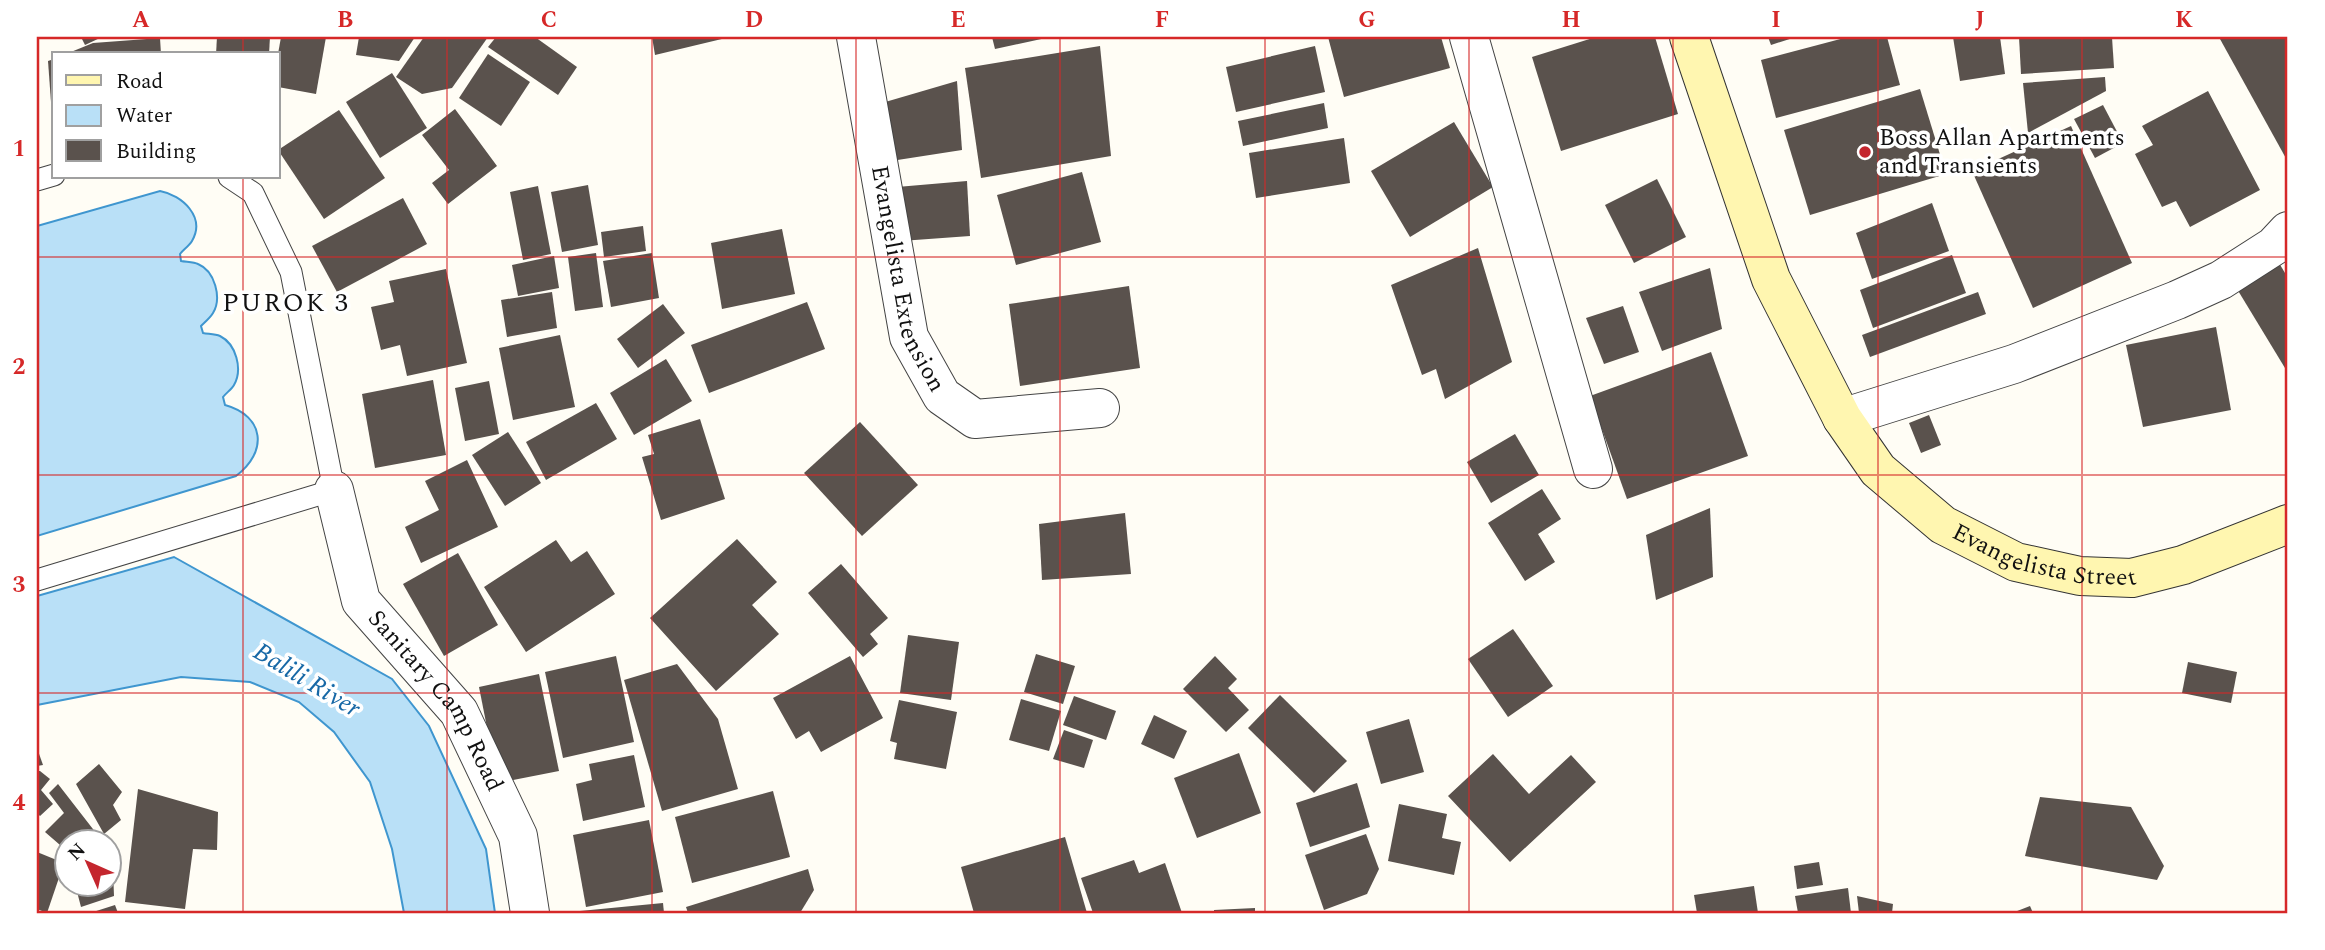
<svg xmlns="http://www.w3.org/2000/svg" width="2325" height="950" viewBox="0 0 2325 950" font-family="Spectral,serif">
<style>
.water{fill:#b9e0f7;stroke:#3f96cf;stroke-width:2}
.building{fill:#5a524d}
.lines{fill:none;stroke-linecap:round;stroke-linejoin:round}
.lane-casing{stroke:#444;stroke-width:23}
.street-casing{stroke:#444;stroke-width:40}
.secondary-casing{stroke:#333;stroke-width:40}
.lane{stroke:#fff;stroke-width:21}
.street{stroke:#fff;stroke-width:38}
.secondary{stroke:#fff6b0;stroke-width:38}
.grid{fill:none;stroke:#d62828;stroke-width:2;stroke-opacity:0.55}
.poi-dot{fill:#c4262e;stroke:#fff;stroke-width:2.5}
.labels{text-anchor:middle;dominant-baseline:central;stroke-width:7;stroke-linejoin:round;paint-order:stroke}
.poi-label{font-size:24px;fill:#111;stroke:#fff;text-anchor:start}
.street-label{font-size:24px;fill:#111;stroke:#fff}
.neighbourhood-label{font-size:26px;letter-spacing:2px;fill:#111;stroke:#fff}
.water-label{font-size:26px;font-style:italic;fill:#1768a6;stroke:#fff}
.neatline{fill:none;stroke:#d62828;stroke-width:2.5}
.grid-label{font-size:23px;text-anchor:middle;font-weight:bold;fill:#d62828}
</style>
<rect width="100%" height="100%" fill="#fffdf5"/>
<g class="water">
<path d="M160,191c22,4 46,26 32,50 -3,5 -9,9 -12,13l1,7c5,1 13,1 17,3 17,7 24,34 15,49 -3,5 -8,9 -12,13l2,7c5,1 12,1 17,3 16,8 23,33 14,49 -2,4 -8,8 -11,12l2,8c40,11 43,47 11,71l-199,60v-310z"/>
<polygon points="174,557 392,679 429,726 486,849 495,913 404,913 392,849 370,782 334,732 299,702 250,682 181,677 37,705 37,596"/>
</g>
<g class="building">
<polygon points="81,37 102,37 85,45"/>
<polygon points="217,37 270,37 269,54 216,54"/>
<polygon points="281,37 326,37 316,94 278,87 278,54"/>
<polygon points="359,37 415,37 399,61 356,55"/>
<polygon points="424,37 488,37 452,88 422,94 396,77"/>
<polygon points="496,37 535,37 577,67 558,95 488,47"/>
<polygon points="652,37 726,37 726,38 655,55"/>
<polygon points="992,37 1046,37 1046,38 995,49"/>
<polygon points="1328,37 1441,37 1450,68 1344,97"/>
<polygon points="1596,37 1655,37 1678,114 1561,151 1532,57"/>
<polygon points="1768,37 1796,37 1771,45"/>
<polygon points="1848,37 1887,37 1900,85 1776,118 1761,60"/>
<polygon points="1953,37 2000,37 2005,74 1960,81"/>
<polygon points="2019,37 2112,37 2114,68 2021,74"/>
<polygon points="2223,37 2288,37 2288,162 2220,39"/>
<polygon points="160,38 161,54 66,54 93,43"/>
<polygon points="1100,46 1111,156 981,178 965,68"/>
<polygon points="1315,46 1325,92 1236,112 1226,67"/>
<polygon points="488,54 530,82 501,126 459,98"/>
<polygon points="54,59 54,102 51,102 48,61"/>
<polygon points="392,73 427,128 380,158 346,102"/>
<polygon points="2105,77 2106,91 2028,133 2023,83"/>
<polygon points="957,81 962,150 891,161 875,105"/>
<polygon points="1920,89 1946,174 1810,215 1784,130"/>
<polygon points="2208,91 2260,190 2190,227 2176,201 2162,207 2135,154 2153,145 2142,126"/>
<polygon points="1324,103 1328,128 1243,146 1238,121"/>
<polygon points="2103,105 2123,143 2095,158 2074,119"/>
<polygon points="455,109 497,166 448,204 432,183 449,170 422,135"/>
<polygon points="339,110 385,178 324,219 278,150"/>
<polygon points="1454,122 1493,187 1410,237 1371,171"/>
<polygon points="2071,126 2132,263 2033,308 1972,171"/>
<polygon points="1344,138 1350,183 1256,198 1249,153"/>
<polygon points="1082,172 1101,242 1016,265 997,195"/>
<polygon points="1657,179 1686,237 1634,263 1605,205"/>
<polygon points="967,181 970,236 901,241 897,187"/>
<polygon points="588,185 598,245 562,252 551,192"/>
<polygon points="538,186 551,254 523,260 510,192"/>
<polygon points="403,198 427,244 337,292 312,246"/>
<polygon points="1932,203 1949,251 1872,279 1856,233"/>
<polygon points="643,226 646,251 604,257 601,232"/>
<polygon points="782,229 795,294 722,309 711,243"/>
<polygon points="1478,248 1512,362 1445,399 1436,369 1422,375 1391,285"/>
<polygon points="596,253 603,307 575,311 568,257"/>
<polygon points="652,253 659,298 611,307 603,261"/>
<polygon points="1952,255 1966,293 1873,328 1860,290"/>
<polygon points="554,256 559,288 518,296 512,265"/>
<polygon points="2276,258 2288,278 2288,373 2234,284"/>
<polygon points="1710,268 1722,329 1662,351 1639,292"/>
<polygon points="446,269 467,363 407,376 400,345 381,350 371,307 394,302 389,281"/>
<polygon points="1129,286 1140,368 1020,386 1009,304"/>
<polygon points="552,292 557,328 507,337 501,300"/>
<polygon points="1978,292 1986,314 1870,357 1862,335"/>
<polygon points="807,302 825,349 709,393 691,345"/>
<polygon points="663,304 685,333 638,368 617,339"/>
<polygon points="1623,306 1639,352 1604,364 1586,318"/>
<polygon points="2216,327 2231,410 2143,427 2126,345"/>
<polygon points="560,335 575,407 513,420 499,348"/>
<polygon points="1711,352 1748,456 1627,499 1590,396"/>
<polygon points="666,359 692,401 634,435 610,393"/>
<polygon points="433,380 446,455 375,468 362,394"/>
<polygon points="489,381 499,434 465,441 455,388"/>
<polygon points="596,403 617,439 546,480 526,442"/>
<polygon points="1929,415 1941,445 1921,453 1909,423"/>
<polygon points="700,419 725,499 661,520 642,457 654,454 648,435"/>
<polygon points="860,422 918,485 862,536 804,473"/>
<polygon points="508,432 541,483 505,506 472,455"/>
<polygon points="1515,434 1539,475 1491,503 1467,462"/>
<polygon points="467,460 498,527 421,563 405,527 439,510 425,481"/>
<polygon points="1542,489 1561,519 1538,534 1555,562 1525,581 1488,523"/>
<polygon points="1710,508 1713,577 1656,600 1646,535"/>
<polygon points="1125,513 1131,574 1042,580 1039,524"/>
<polygon points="737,539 777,582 752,605 779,634 716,691 650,618"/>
<polygon points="556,540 571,562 587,551 615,594 526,652 484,587"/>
<polygon points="458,553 498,625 444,656 403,584"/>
<polygon points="841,564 888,618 870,634 878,644 863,657 808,593"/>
<polygon points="1513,629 1553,686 1508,717 1468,659"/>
<polygon points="908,635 959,642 951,700 900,693"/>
<polygon points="1036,654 1075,666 1063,704 1024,692"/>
<polygon points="616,656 634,742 563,758 545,672"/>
<polygon points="850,656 883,718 821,752 809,731 796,739 773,698"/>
<polygon points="1215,656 1237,679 1228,688 1249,710 1226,732 1183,689"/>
<polygon points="2188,662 2237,672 2231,703 2182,693"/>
<polygon points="677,664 718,719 738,789 662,811 624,680"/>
<polygon points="539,674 559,771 498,783 479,687"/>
<polygon points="1280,695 1347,761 1314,793 1248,728"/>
<polygon points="1074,696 1116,711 1106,740 1063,725"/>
<polygon points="1021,699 1061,711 1049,751 1009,740"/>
<polygon points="899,700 957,712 946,769 894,759 897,743 890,741"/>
<polygon points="1154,715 1187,731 1174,759 1141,744"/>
<polygon points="1409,719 1424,772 1381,784 1366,732"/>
<polygon points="1064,730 1093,740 1084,768 1053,759"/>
<polygon points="37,748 43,765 37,766"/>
<polygon points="1239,753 1261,813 1197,838 1174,778"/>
<polygon points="1493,754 1529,794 1571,755 1596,782 1510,862 1448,796"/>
<polygon points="634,755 645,807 583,821 576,784 592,780 589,764"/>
<polygon points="99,764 122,792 113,805 121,820 104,834 76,784"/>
<polygon points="37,771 40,771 50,779 41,790 53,804 40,816 37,813"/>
<polygon points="1357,783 1370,827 1310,847 1296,803"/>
<polygon points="58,784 103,842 76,842 72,834 60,845 45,832 64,813 49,793"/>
<polygon points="138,789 218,812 217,850 193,849 185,909 125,902"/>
<polygon points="773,791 790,857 692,883 675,817"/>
<polygon points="2040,797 2131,807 2164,866 2157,880 2025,856"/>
<polygon points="1399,804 1447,814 1442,838 1461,842 1454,875 1388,861"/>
<polygon points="649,820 663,892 586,907 573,835"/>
<polygon points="1366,834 1379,869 1367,894 1324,910 1305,855"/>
<polygon points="1065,837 1087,913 974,913 961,867"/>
<polygon points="37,852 64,863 47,913 37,909"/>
<polygon points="1134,860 1139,873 1165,863 1182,913 1093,913 1081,878"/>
<polygon points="1819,862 1823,885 1797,889 1794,866"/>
<polygon points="808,869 814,890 800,913 688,913 686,907"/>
<polygon points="113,870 114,896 81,907 75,884 108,884 108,871"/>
<polygon points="1754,886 1758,913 1697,913 1694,895"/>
<polygon points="1848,888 1851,913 1798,913 1795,896"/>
<polygon points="1857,896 1893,904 1892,913 1859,913"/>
<polygon points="663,903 664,913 580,913 580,911"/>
<polygon points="115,905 118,913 90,913"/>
<polygon points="2030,906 2033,913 2012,913"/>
<polygon points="1255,908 1255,913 1214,913 1214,910"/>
</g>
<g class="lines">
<g class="lane-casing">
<g id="lane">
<polyline points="37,180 54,175"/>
<polyline points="37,580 334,490 291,272 253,193 229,177"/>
</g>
</g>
<g class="street-casing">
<g id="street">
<path id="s1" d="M856,37l53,300 33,59 33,23 125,-11"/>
<polyline points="1469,37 1593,469"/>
<polyline points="1842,418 2014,364 2177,300 2221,280 2274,246 2288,231"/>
<path id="s2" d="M334,490l27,111 98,111 59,124 12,77"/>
</g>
</g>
<g class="secondary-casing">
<g id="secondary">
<path id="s3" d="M1689,37l82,242 71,139 36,52 65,55 73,37 64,14 52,2 51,-13 105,-41"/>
</g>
</g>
<use href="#lane" class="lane"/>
<use href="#street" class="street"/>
<use href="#secondary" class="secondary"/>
</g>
<path class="grid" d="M243,37v17M447,37v876M652,37v876M856,37v876M1060,37v876M1265,37v876M1469,37v876M1673,37v876M1878,37v876M2082,37v876M243,177v736M37,257h2251M37,475h2251M37,693h2251"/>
<circle class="poi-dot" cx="1865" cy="152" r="7"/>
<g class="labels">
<g class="poi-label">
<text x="1879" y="138">Boss Allan Apartments<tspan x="1879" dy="28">and Transients</tspan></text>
</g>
<g class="street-label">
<text stroke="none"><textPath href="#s1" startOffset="248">Evangelista Extension</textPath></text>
<text stroke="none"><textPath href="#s3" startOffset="668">Evangelista Street</textPath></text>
<text stroke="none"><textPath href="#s2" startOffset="240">Sanitary Camp Road</textPath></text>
</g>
<g class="neighbourhood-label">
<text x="286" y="303">PUROK 3</text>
</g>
<g class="water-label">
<text transform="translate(307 680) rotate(31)">Balili River</text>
</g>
</g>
<rect width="2325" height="950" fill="none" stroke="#ffffff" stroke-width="77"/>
<rect x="52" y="52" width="228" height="126" fill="#ffffff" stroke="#a0a0a0" stroke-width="2"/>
<rect x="66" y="75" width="35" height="10" fill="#fff6b0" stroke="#a0a0a0" stroke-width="2"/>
<text x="116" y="88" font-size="21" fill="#111111">Road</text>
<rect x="66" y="105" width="35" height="21" fill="#b9e0f7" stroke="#a0a0a0" stroke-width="2"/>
<text x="116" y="122" font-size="21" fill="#111111">Water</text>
<rect x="66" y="140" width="35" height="21" fill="#5a524d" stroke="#a0a0a0" stroke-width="2"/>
<text x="116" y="158" font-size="21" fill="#111111">Building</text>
<g transform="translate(88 863) rotate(315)"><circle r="33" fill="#ffffff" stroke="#a0a0a0" stroke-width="2"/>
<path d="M0-5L12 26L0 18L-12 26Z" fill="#c4262e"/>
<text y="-10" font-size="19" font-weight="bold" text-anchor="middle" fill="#111111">N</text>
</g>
<rect x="38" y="38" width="2248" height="874" class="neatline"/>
<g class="grid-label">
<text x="141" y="27">A</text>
<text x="345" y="27">B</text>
<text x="549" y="27">C</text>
<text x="754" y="27">D</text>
<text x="958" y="27">E</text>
<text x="1162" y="27">F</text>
<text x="1367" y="27">G</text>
<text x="1571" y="27">H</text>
<text x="1776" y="27">I</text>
<text x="1980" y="27">J</text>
<text x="2184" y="27">K</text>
<text x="19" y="156">1</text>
<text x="19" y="374">2</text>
<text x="19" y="592">3</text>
<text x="19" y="810">4</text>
</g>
</svg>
